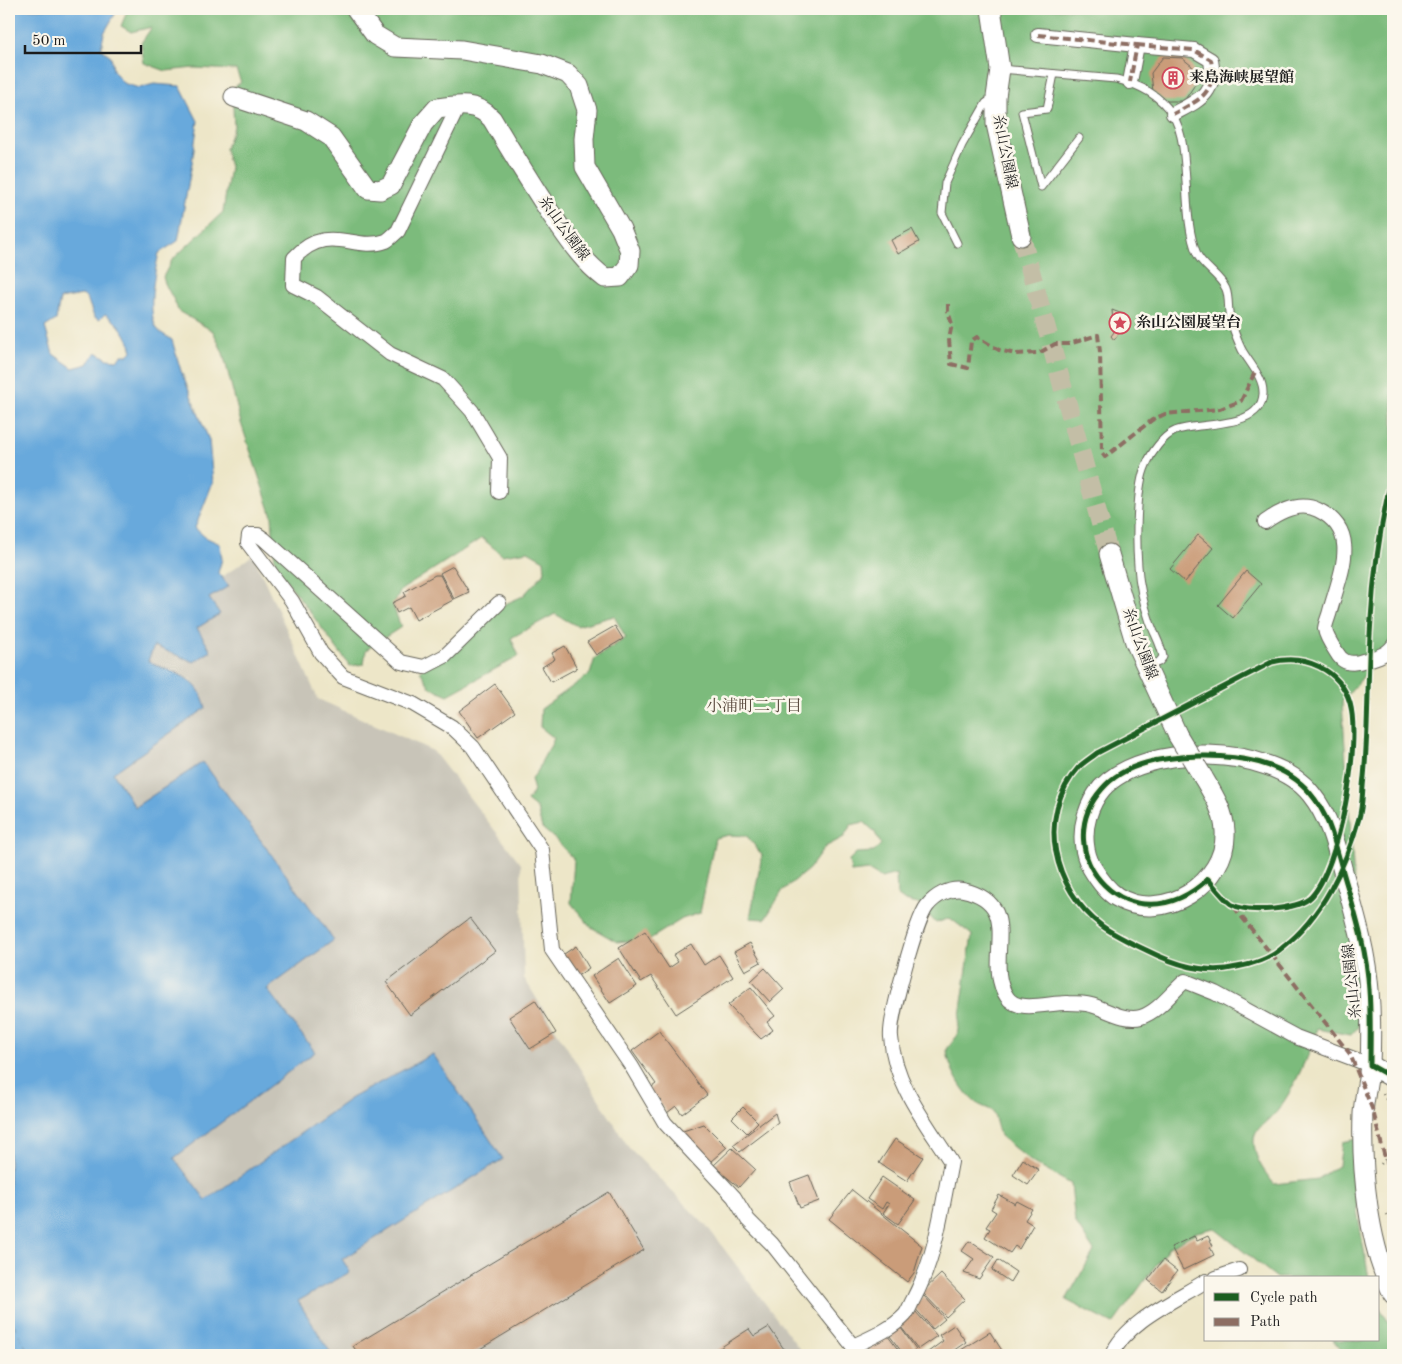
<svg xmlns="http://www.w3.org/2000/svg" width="1402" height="1364" viewBox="0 0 1402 1364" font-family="'Old Standard TT','Noto Serif JP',serif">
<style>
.industrial{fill:#c8c4b8}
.forest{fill:#7cbb7b;stroke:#4c6c4c}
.water{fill:#68a9dc;stroke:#42627c;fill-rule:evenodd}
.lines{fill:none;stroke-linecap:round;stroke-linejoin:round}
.ferry{stroke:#3e5b72;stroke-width:1;stroke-dasharray:6 5;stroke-linecap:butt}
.building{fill:#ca9c79}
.secondary-tunnel{stroke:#c3bea6;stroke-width:19;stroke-dasharray:19 9;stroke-linecap:butt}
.lane-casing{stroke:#656358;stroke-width:9}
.street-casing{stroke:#656358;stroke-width:16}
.secondary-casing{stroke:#656358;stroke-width:21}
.path{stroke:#656358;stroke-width:2.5;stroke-dasharray:1 4;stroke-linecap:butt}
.lane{stroke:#fff;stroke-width:7}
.street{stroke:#fff;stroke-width:14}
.secondary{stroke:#fff;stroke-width:19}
.secondary-bridge-casing{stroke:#656358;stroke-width:21;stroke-linecap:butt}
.path-bridge{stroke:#656358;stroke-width:2.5;stroke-dasharray:1 4;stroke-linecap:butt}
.secondary-bridge{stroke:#fff;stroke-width:19}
.quiet{stroke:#8d6e63;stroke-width:4;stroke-dasharray:8 4;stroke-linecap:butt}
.cycleway-casing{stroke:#fbf7ec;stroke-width:8}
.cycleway{stroke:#1b5e20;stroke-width:5}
.labels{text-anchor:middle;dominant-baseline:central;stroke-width:5;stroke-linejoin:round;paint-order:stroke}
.poi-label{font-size:15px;font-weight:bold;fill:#1c1c1c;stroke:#fbf7ec;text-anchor:start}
.street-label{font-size:15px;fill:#1c1c1c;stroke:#fbf7ec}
.neighbourhood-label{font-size:16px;fill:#59493d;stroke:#fbf7ec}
</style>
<rect width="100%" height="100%" fill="#fbf7ec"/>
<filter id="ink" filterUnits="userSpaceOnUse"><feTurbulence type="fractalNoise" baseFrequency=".02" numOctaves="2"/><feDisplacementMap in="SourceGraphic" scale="10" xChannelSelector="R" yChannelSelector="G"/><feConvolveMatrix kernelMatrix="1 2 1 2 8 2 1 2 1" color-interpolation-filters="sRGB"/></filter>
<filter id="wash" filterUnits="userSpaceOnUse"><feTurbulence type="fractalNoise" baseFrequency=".0096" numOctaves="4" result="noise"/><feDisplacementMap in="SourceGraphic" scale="20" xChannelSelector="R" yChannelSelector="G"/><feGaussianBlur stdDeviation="1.12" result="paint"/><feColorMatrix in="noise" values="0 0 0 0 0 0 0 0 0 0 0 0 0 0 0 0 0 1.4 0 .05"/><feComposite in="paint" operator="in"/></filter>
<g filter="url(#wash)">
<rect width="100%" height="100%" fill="#ede6c8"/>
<polygon class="industrial" points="253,555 318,699 433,751 521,864 524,978 629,1148 709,1229 804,1355 407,1355 390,1328 348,1355 332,1355 298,1301 349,1272 342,1259 503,1159 351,1098 205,1200 174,1157 314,1052 135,807 113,772 205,708 192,680 148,661 154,646 194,662 210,651 197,628 209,598 229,586 222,577"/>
<g class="forest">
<path d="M128,9h1265v632l-51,61 19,285 -3,40 -7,8 -34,-6c-10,28 -21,57 -39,81 -8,11 -25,17 -24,33 1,17 10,28 20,41l44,-5 21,-14 3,-23 16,-3 -1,72 12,67h-92l-63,-50 -17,4 -28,15 -56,77 -47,-24 28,-49 -19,-29 -4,-38 -38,-21 -33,-27 -7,-25c-5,-3 -13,-5 -18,-9 -14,-12 -27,-36 -28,-53l10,-13 15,-101 -22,-17 -14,5 -18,-19 -13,-3 -8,-6 -1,-21 -15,4 -13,-8 -17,2 -2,-12 7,-7 18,-1 7,-8 -7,-13 -10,-9 -13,3 -7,12 -19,10 -16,22 -26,21 -18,29 -15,-1 12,-63 -15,-19 -18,-1 -14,3 -15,75 -18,6 -32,20 -33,3 -26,-15 -20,-24 3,-43 -18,-20 -14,-12 -5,-19 -10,-8 7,-10 -3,-12c11,-11 7,-12 13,-22 3,-7 8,-11 10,-19l-14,-11 1,-18 49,-35 5,-16 31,-20 -12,-22 -37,10 -22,-12 -44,24 8,18 -71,39 -18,-8 -10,-16 83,-66 20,-9 22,-24 -1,-12 -16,-9 -26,4 -20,-17 -81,52 -8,16 8,21 -35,23 -2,14 -14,2 -75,-101 -3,-49 -31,-93 -18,-70 -10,-22 -35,-20c-3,-13 -12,-21 -15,-34l9,-17 51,-48 7,-45 -5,-18 9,-22 -2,-38 9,-7 -5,-12 -42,-2 -28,3 -22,-8 -3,-20 11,-16 -21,5 -10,-6z"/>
<polygon points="1378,1305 1393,1329 1393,1355 1343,1355 1343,1352 1333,1340 1378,1340"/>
</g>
<path class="water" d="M9,9h109l-14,24 -3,16 10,7 2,14 10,13 16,5 15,-4 26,2 18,35 -6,42 -14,78 -19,12c-4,18 -14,64 0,78 3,3 9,6 13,9l9,31 28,69 4,42 -18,46 10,9 15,7 2,15 -4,14 11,13 -20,12 11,16 -23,14 14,23 -17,11 -40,-16 -6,15c26,14 50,13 58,47l-93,65 22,34 68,-45 131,178 -67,49 48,63 -141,106 32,42 145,-102 82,-44 70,105 -161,100 8,13 -52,29 34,54h-323zM82,295l5,3 7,19 5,3 6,-6c14,9 23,21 27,37l-4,4h-6l-5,5 -9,-1 -12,-7 -8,12 -15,4 -20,-14 -8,-27 11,-7 4,-21z"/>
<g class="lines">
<polyline class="ferry" points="9,1315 30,1355"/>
</g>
<g id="blocks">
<g class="building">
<polygon points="1163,57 1182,58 1192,66 1196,83 1184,101 1165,101 1153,92 1151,73"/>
<polygon points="912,229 919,242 898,254 891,240"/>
<polygon points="1112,310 1125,315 1126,321 1125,326 1114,340 1111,336 1114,332"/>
<polygon points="1198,535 1213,548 1185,582 1170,569"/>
<polygon points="453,566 469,592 454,599 440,573"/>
<polygon points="1246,571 1261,584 1233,618 1218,605"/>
<polygon points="435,575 440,575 453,600 416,620 409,607 397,613 392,603 406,596 404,592"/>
<polygon points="615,626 623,639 596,655 587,642"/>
<polygon points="565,646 577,668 551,682 542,667 555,659 552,653"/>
<polygon points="495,684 515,712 478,738 459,711"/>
<polygon points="470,918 495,951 410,1015 386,982"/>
<polygon points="645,931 669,968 678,962 673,955 691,944 704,965 719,955 733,977 676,1014 651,976 641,982 619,948"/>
<polygon points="750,943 761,962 745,971 734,952"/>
<polygon points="576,946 589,968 576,977 561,956"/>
<polygon points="619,958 637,986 610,1003 592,976"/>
<polygon points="765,968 784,989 770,1002 751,981"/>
<polygon points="751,987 775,1016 767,1022 773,1030 761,1039 728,1005"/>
<polygon points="535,1000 556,1033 530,1049 509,1017"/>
<polygon points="659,1031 707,1095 682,1114 676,1106 667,1113 649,1089 656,1084 632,1051"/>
<polygon points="743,1107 758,1122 747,1133 732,1118"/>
<polygon points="775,1113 778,1123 740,1152 733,1145"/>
<polygon points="704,1124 727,1147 710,1162 680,1132"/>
<polygon points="895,1139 923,1157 907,1181 879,1163"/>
<polygon points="732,1148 755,1169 739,1187 713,1166"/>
<polygon points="1023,1159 1039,1170 1028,1185 1013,1175"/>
<polygon points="809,1175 819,1201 800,1208 790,1182"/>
<polygon points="882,1177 915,1200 898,1224 883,1213 889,1204 886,1202 882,1209 867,1199"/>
<polygon points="852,1190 922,1246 914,1273 907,1282 829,1219"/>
<polygon points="609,1192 644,1250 470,1355 359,1355 353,1346"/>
<polygon points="999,1195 1015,1204 1017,1201 1032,1209 1025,1220 1033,1225 1019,1249 1015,1246 1010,1253 985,1237 990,1229 986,1227 996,1212 991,1209"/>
<polygon points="1194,1236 1197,1241 1208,1236 1213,1246 1210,1247 1214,1255 1183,1270 1171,1247"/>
<polygon points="969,1241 994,1257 979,1279 964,1273 974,1259 962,1251"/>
<polygon points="998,1260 1016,1272 1010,1282 992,1270"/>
<polygon points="1163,1260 1177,1271 1162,1291 1148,1280"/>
<polygon points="941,1274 965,1299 946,1317 922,1292"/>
<polygon points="924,1296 945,1319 933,1329 913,1306"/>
<polygon points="915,1311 937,1336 918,1349 898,1323"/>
<polygon points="898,1324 916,1349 907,1355 904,1355 887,1332"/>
<polygon points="954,1325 966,1342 950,1353 952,1355 924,1355 943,1341 939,1335"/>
<polygon points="769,1327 788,1355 709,1355 749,1329 754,1336"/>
<polygon points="885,1332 902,1355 874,1355 867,1345"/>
<polygon points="990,1332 1005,1355 953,1355"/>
</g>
</g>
</g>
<g filter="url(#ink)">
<use href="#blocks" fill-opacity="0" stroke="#656358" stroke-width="1"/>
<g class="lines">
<polyline class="secondary-tunnel" points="1021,236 1109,554"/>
<g class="lane-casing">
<g id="lane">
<path d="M1000,69l116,10c22,5 43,15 56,35 21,31 8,101 25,140 6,13 23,21 29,35 4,10 1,23 5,33 3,9 7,20 11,28 8,14 22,28 21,44 -2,37 -67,27 -88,37 -12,5 -24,22 -29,34 -10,21 -10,77 -8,101 1,17 6,39 12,56 4,12 11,22 13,35l-4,5 -11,4"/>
<polyline points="1054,74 1047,109 1022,112 1041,187 1079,138"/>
<polyline points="957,243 942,213 945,183 962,145 986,103 993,98"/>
</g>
</g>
<g class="street-casing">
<g id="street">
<polyline points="1038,35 1137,45 1130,82"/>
<path d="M1137,45l57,5 17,10c6,34 -12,40 -38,54"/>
<path d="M459,105l-61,126c-4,3 -8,8 -12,10 -32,12 -57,-20 -92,17l-1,27 24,12 73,57 53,25 29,32 28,47 -1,34"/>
<path d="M1265,522c14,-10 35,-21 53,-12 44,21 22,64 12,101 -1,5 -5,13 -5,18 1,8 8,18 12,24 5,9 12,11 22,9 12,-3 27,-6 34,-16"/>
<polyline points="499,603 445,656 424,667 401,662 264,539 258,535 249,535 248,543 292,601 321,653 343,677 413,704 452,727 473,747 542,850 552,950 632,1067 665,1123 734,1197 748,1220 772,1244 860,1355"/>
<polyline points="1216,1278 1239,1270"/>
<path d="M853,1346c17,-8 39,-17 52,-31 4,-5 6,-12 9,-17 22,-42 28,-90 37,-136 -24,-38 -57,-78 -60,-125 -2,-18 25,-117 36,-131 8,-10 23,-19 36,-16 64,14 19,71 44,107 11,17 44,5 61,6 7,0 16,0 23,2 15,4 34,17 50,12 18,-6 30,-24 44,-36l30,12 81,44 74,28"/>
<path d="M1112,1355c13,-33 64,-55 94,-74"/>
</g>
</g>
<g class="secondary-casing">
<g id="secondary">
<polyline points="991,9 1000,69 996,97 996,124 1021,236"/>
<path d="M234,97l72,24 25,16 37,52 12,1 11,-5 32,-61 14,-16c21,-3 40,-6 55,11 19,32 38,63 59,95 16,23 31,47 54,64l15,-1 9,-12 1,-14 -9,-22 -36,-62 -1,-28 3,-29 -8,-24 -11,-12 -26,-10 -80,-14 -67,-3 -20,-12 -19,-26"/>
<polyline points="1109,554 1135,642 1178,736"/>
<path d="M1203,777c10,17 21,34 22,54 3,52 -63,94 -108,66 -10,-6 -19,-19 -25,-29 -9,-15 -10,-35 -5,-52 3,-10 8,-20 15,-28 43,-46 170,-44 209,6 20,25 26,55 34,85 10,36 21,73 24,111 2,24 2,51 1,75 -2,17 -6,33 -7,49 -2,55 5,130 30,180"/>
<polyline points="1370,1065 1393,1078"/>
</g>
</g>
<g class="path">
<path d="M1232,905c27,5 55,8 79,-8"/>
<path d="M1197,969c11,0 22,1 32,0 48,-5 76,-41 101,-78"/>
<polyline points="1383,1094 1386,1099 1393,1102"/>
<polyline points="1381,1164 1393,1151"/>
<polyline points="1387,1214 1393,1223"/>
</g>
<use href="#lane" class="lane"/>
<use href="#street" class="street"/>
<use href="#secondary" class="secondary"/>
<g class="secondary-bridge-casing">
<polyline id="secondary-bridge" points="1178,736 1203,777"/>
</g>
<g class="path-bridge">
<path d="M1337,879c8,-21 19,-43 23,-65 7,-44 6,-87 7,-132 2,-70 9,-142 26,-210"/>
<path d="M1193,969c-31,-11 -67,-23 -92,-44 -59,-50 -67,-122 -4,-172l175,-91c17,-4 28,-3 44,4 16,7 26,19 33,35 5,12 3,29 2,42 -2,52 -10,111 -40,154"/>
</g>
<use href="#secondary-bridge" class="secondary-bridge"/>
<g class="quiet">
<polyline points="1038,35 1137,45 1130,82"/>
<path d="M1137,45l57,5 17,10c6,34 -12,40 -38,54"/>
<polyline points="948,304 948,311 952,324 949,339 951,364 968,368 971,341 977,337 999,350 1015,354 1039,353 1055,344 1069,344 1098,335 1100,352 1102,453 1105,457 1152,420 1165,414 1220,409 1241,401 1255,372"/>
<polyline points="1234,907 1350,1054 1373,1111 1384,1154 1393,1176"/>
</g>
<g class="cycleway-casing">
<path id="cycleway" d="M1393,472c-12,48 -19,98 -22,147 -4,53 -2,106 -7,158 -2,13 -1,28 -5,41 -13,48 -37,99 -77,130 -12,11 -29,16 -45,19 -32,8 -63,-3 -91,-17 -15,-7 -30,-14 -44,-24 -49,-37 -67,-110 -23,-159 5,-5 12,-9 18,-14l175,-91c32,-8 68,7 78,41 11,40 -10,164 -39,194 -13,13 -64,17 -80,7 -8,-6 -16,-17 -23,-25 -78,72 -163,-26 -106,-90 23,-27 64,-32 97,-33 38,-1 85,6 111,37 20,23 25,51 33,79 11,38 24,78 26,118 2,25 1,50 1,75l23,13"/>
</g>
<use href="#cycleway" class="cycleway"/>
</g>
</g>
<defs>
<g id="building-ring" transform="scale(1.125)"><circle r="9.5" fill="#fbf7ec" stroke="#d1495b" stroke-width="1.5"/><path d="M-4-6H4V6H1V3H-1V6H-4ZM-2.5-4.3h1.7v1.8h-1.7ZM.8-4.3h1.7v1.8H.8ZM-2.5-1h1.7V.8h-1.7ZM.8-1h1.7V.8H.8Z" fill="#d1495b"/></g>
<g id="sight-ring" transform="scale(1.125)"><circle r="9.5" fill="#fbf7ec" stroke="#d1495b" stroke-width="1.5"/><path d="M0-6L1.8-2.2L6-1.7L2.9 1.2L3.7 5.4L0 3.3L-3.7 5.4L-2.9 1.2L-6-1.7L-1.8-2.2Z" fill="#d1495b"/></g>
</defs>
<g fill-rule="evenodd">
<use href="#building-ring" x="1173" y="78"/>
<use href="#sight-ring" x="1120" y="323"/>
</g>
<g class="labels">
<g class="poi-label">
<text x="1189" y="78">来島海峡展望館</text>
<text x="1136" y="323">糸山公園展望台</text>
</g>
<g class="street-label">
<text transform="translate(1004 152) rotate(79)">糸山公園線</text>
<text transform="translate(563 229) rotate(54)">糸山公園線</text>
<text transform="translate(1139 644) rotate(70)">糸山公園線</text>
<text transform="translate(1353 981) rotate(-96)">糸山公園線</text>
</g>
<g class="neighbourhood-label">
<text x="754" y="707">小浦町二丁目</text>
</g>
</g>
<rect width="1402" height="1364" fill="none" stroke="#fbf7ec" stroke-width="30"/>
<rect x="1204" y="1276" width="175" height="65" fill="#fbf7ec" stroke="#a29f99"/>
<rect x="1214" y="1293" width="25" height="8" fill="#1b5e20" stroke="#a29f99"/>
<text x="1250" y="1302" font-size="15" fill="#1c1c1c">Cycle path</text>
<rect x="1214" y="1318" width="25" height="8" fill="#8d6e63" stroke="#a29f99"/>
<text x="1250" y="1326" font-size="15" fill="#1c1c1c">Path</text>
<path d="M25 45v8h116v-8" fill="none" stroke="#1c1c1c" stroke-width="2.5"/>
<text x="32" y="45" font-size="15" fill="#1c1c1c" stroke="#fbf7ec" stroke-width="4" paint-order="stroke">50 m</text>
</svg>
